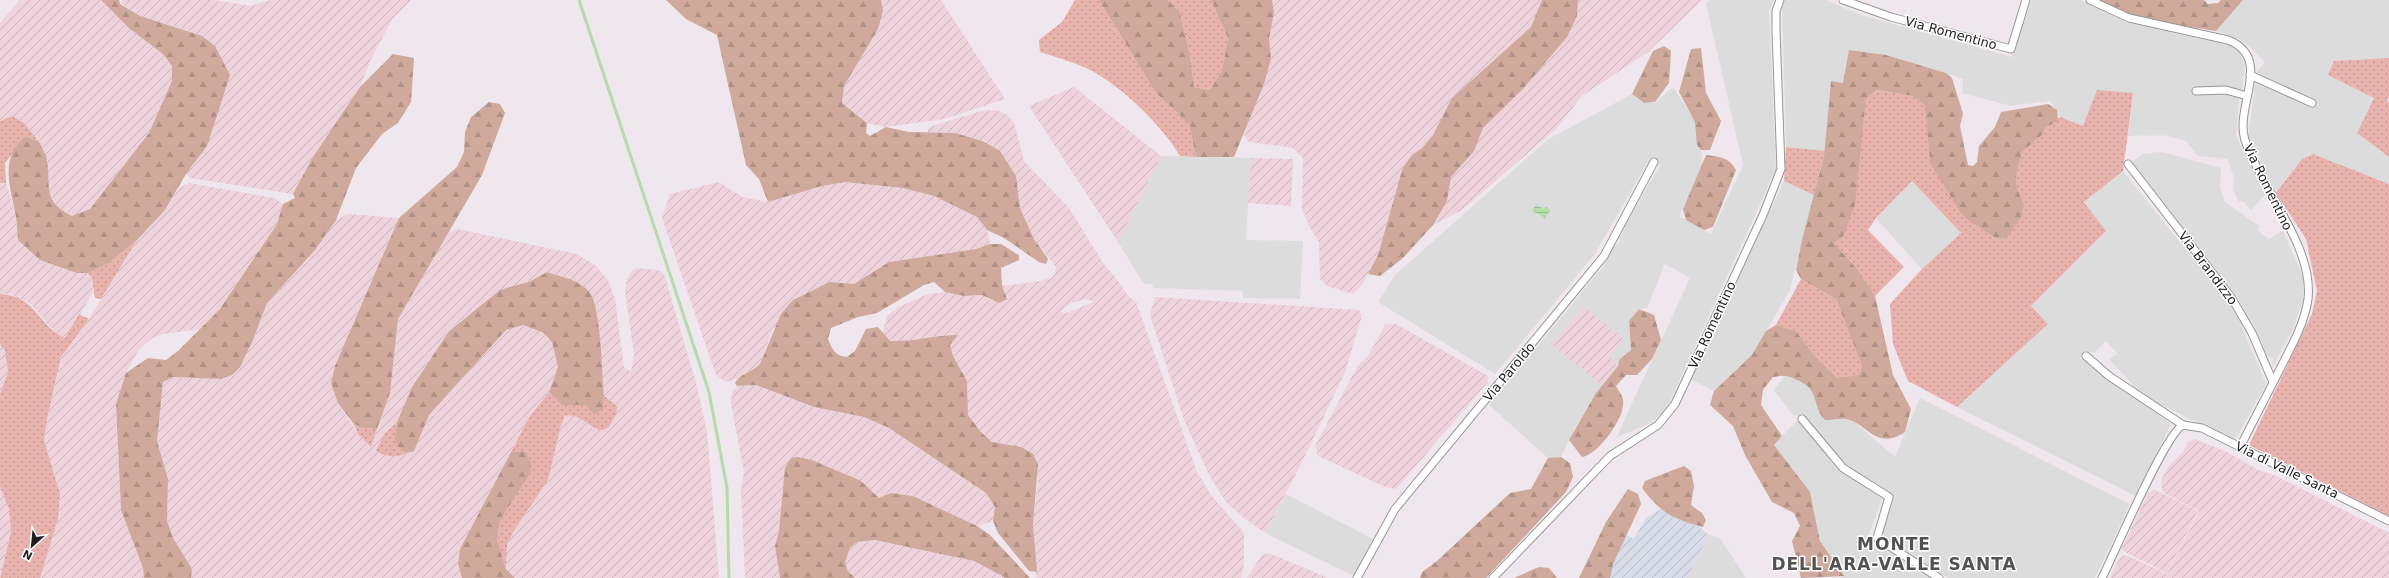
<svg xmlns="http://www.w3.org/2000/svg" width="2389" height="578" viewBox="0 0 2389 578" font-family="'DejaVu Sans',sans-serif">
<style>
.residential{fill:#dddcdd}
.industrial{fill:url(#industrial-furrows)}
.farmland{fill:url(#farmland-furrows);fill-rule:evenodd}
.grass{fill:url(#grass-dots)}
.forest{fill:url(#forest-firs)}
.water{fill:url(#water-rules)}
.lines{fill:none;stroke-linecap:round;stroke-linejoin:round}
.stream{stroke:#b3dca8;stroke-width:3}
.street-casing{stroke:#969696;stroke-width:9}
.street{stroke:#fff;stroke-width:7}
.labels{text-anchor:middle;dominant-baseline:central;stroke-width:3;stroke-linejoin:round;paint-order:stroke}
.street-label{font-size:13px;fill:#1f1f1f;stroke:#fff}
.district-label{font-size:17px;font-weight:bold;letter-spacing:1px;fill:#525252;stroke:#fff}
</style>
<defs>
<pattern id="industrial-furrows" width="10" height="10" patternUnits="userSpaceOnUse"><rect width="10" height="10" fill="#d8dce9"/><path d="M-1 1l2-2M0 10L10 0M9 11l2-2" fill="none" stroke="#b9bcc7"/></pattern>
<pattern id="farmland-furrows" width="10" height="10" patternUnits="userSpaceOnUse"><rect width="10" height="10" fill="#eed2dc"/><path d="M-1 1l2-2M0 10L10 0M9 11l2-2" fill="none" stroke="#ccb4bc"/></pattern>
<pattern id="grass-dots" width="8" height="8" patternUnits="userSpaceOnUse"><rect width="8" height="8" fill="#e8b2ad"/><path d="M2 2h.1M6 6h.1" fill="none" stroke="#c79994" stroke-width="1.8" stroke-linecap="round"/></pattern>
<pattern id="forest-firs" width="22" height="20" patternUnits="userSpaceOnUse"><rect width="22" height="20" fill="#cea99c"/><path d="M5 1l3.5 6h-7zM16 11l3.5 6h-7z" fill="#b09186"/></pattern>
<pattern id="water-rules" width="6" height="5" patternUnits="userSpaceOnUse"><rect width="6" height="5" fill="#b3dca8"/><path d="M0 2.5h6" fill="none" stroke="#9abc90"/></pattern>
</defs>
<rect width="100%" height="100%" fill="#f0e6ee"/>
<g class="residential">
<polygon points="1709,0 1774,0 1769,11 1776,169 1667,408 1652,422 1616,438 1690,278 1665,264 1647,308 1639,309 1629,321 1631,350 1619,360 1618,366 1596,393 1576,426 1561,457 1548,458 1489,405 1602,268 1614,245 1618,244 1621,240 1618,238 1623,234 1624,226 1660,166 1657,163 1652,161 1647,164 1594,255 1495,374 1378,302 1395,275 1547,140 1632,94 1644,103 1655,103 1673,87 1701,130 1702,167 1679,216 1711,234 1743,165 1706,3"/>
<polygon points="1785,0 1826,0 1861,15 2012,57 2032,0 2081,0 2125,22 2231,46 2239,52 2245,63 2242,90 2194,87 2195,95 2226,93 2239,97 2236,136 2265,195 2251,210 2242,201 2239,202 2233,189 2234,177 2227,159 2198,156 2186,141 2165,135 2128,136 2133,94 2083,127 2060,117 2050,101 2011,106 1962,93 1963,79 1946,73 1886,55 1850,50 1843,84 1831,82 1825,151 1786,147 1782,8"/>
<polygon points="2243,0 2389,0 2389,58 2334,61 2374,98 2357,133 2389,157 2389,184 2313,154 2302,159 2276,193 2248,136 2257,71 2265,62 2249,46 2239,39 2216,31"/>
<polygon points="2162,152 2221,168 2220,188 2225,202 2259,226 2258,231 2269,239 2283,231 2303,276 2303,299 2294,327 2272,369 2273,358 2267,356 2253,324 2235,294 2132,162 2142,154"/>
<polygon points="1161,156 1251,158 1246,240 1303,241 1300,299 1243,298 1243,291 1153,288 1152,284 1144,284 1118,242"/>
<polygon points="2123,171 2224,297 2238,318 2266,384 2237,437 2233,439 2144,397 2109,359 2118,354 2106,341 2094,353 2085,351 2080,357 2171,424 2136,496 1957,407 2048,324 2031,306 2106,231 2084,202"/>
<polygon points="1784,181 1814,195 1790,290 1752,355 1714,391 1690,379"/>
<polygon points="1912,181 1961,233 1922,269 1876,218"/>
<polygon points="1791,368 1895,457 1920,398 2130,504 2095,578 1948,578 1882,536 1893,494 1842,463 1805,417 1793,415 1774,390"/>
<polygon points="1798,420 1837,469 1882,498 1868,537 1932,578 1843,578 1820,541 1813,504 1773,445"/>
<polygon points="1286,494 1373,539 1354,576 1265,533"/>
<polygon points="1709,535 1720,538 1746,578 1687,578"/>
</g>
<polygon class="industrial" points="1667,505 1687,517 1709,535 1687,578 1584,578 1610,527 1634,539 1645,519"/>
<g class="farmland">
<polygon points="20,0 101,0 130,29 163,54 172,66 172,81 149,133 90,209 72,216 59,209 49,195 47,159 40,143 24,123 12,116 0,121 0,23"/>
<polygon points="123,0 214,0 251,6 271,0 411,0 392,20 370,61 360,87 313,157 293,194 190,178 186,174 207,146 215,46 202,36 140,16 120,3"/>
<polygon points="881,0 941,0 1005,99 944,119 886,127 867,123 842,103 844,86 878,29 883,11"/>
<polygon points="1272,0 1542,0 1531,27 1452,98 1433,135 1422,148 1412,155 1403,167 1378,255 1362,285 1353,294 1327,286 1320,279 1319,242 1310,228 1302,209 1303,158 1293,148 1249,142 1244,135 1271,59 1269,39 1274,12"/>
<polygon points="1578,0 1702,0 1648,52 1582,96 1556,129 1462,210 1433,225 1447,201 1451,177 1474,151 1483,128 1523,89 1577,16"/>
<polygon points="1074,87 1161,156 1118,242 1029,106"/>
<path d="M997,110l10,5 7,8 10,38 45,47 34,55 13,15 13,19 7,5 61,170 14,23 33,38v32l-3,13h-205l-3,-53 5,-47 -17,-31 -29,-5 -12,-11 -12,-16 -1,-34 -14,-25 -3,-11 7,-10 -55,6h-12l-8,-6 5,-19 12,-9 29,-13 17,-2 19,4 18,-1 8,5 17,-1 -5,-13 38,-5 11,-3 4,-5 1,-6 -22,-28 -14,-31 -4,-32 -61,-43 -27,-1v-4l8,-3 45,-14zM1086,299l8,3 -28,11 -6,-1 11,-9z"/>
<polygon points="1251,158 1293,159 1291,206 1248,203"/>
<polygon points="719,182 742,197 768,202 822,186 845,182 903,188 934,196 977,217 987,230 990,244 976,249 889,262 854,284 830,282 773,329 760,364 756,368 736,379 726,382 716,375 662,218 670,194"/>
<polygon points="0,183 6,183 15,212 18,240 77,273 88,273 92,278 93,292 66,339 57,335 31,304 10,294 0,294"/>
<polygon points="189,183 274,198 283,204 277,224 220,309 200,329 163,334 151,339 139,349 126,373 116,404 121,510 143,568 144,578 40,578 58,519 60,494 44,440 47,419 61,357 89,319 137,240 165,210 179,188"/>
<polygon points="348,214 399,218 335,366 331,383 338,403 359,435 371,447 390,393 398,319 447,234 457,229 577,254 595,265 608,280 615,299 624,367 631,372 634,355 625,291 627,279 631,272 636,268 657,270 664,274 696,383 707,432 719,578 515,578 506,569 507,545 513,532 548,480 561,425 565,416 571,414 578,416 593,428 617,406 604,396 597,312 581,285 547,272 531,281 500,290 449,330 412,387 397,422 385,433 407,453 414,451 429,415 506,330 523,325 544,333 552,342 558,367 549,392 528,419 460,549 458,564 462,578 191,578 192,569 173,538 167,521 168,479 157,441 163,382 173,377 188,378 253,340 267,303 315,250 336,220"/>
<polygon points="1155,297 1359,310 1362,316 1345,372 1305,456 1265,533 1244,518 1226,502 1209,475 1184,420 1150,315"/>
<polygon points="1584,307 1624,339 1610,357 1617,366 1602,385 1551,344"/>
<polygon points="1396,324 1488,376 1488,382 1396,489 1385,487 1318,456 1315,446 1357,367 1368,356 1385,325"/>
<polygon points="0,344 5,350 8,373 0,394"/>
<polygon points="756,385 814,407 864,417 889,428 986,493 995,507 993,521 977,526 913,496 891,493 879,498 861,481 779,531 775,546 780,578 745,578 741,490 744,472 731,404 732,392 737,386"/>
<polygon points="2195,439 2229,453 2258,470 2274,475 2389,533 2389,578 2110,578 2120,557 2126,555 2167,574 2199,511 2164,493 2161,486 2162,479 2168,467 2183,452 2188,442"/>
<polygon points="0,486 9,509 11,532 0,576"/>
<polygon points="2153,489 2198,511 2167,573 2121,550 2148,493 2150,494"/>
<polygon points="875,540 974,561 1006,578 855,578 848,571 845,562 850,548 857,542"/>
<polygon points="1269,553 1328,578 1247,578 1262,555"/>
</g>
<g class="grass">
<path d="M1075,0h24l57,93 33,31 7,33 -16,-1c-18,-31 -62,-74 -96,-89 -14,-6 -29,-10 -44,-15l-1,-12 23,-18z"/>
<polygon points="1168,0 1211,0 1228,38 1222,70 1210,90 1194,87 1190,55 1180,13"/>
<polygon points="2389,58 2389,98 2387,99 2389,103 2389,157 2357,133 2374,98 2328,75 2334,61"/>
<polygon points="1877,90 1913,96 1926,105 1930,163 1973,224 1997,239 2007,238 2024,204 2017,188 2016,176 2022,152 2043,134 2046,127 2060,117 2083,126 2097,90 2133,93 2123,171 2084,202 2106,231 2031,306 2048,324 1957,407 1908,381 1893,344 1890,304 1922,269 1961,233 1912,181 1876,218 1868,230 1904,267 1875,296 1858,270 1834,243 1843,237 1861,140 1866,98"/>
<polygon points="12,116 24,123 40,143 27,136 5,163 6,183 0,183 0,121"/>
<polygon points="1786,147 1825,151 1814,195 1784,181"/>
<polygon points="2313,154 2389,184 2389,516 2249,445 2312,314 2317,291 2306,239 2276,193 2302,159"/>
<polygon points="137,240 101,299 95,298 92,278 88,273 109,263"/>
<polygon points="1801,279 1836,299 1862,366 1859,376 1838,379 1813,354 1796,331 1776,325"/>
<path d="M0,294c38,2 38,33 65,44l14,-24 10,5 -28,38 -14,62 -3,21 16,54 -2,25 -18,59h-40l11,-46 -2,-23 -9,-23v-92l8,-21 -3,-23 -5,-6z"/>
<path d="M549,392l13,12 24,1 17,4 1,-13 13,10c0,7 -2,11 -6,17 -13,21 -27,-13 -46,-7l-4,9 -13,55 -35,52 -6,13 -1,24 -9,-28 3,-21 30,-46 -5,-23 -14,1 17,-33z"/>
<path d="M397,422c-2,14 -3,24 10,31 -11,5 -20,4 -31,-2l9,-18z"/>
<polygon points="353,423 362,428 377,429 371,447 359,435"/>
</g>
<g class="forest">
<path d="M101,0h18l1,4 20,12 62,20 13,10 15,29 -23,71 -21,28 -21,36 -28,30 -28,23 -21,10h-11l-37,-13 -22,-20c-1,-10 -1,-19 -3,-28 -6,-29 -15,-57 12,-76l13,7c2,5 6,11 7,17 4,28 -5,41 25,56l18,-7 59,-76 23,-52v-15l-9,-12 -33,-25z"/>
<polygon points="666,0 881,0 883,11 878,29 844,86 842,103 867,123 866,133 870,136 886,127 909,132 955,133 982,141 1000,151 1016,176 1020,208 1034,239 1048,259 1046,264 1039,262 1004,238 987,230 977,217 934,196 903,188 845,182 822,186 768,202 759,179 746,165 717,35 686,19"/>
<polygon points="1099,0 1168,0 1180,13 1190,55 1194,87 1210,90 1222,70 1228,38 1211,0 1272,0 1274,12 1269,39 1271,59 1264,84 1234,157 1196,157 1189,124 1156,93"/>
<polygon points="1542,0 1578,0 1577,16 1567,37 1523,89 1483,128 1474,151 1451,177 1447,201 1433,225 1403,258 1380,276 1368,274 1378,255 1403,167 1412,155 1422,148 1433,135 1452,98 1531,27"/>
<path d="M2098,0h106l4,4 10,-1 3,-3h22l-27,31c-39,-7 -84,-9 -118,-31z"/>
<polygon points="1664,46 1671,51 1669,83 1655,102 1644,103 1632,94 1653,51"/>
<polygon points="1701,48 1706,93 1721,121 1710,150 1701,150 1697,145 1695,122 1679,92 1691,49"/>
<path d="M1849,50l37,5 60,18 6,5 11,36 -3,12 8,39 5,1 4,-4 2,-16 16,-19 6,-15 47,-8 9,6 1,11 -12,6 -3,7 -21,18 -6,24 1,12 7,16 -3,13 -14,21 -10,1 -24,-15 -12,-11 -31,-50 -5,-58 -12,-9 -36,-6 -11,8 -11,106 -12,33 -9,6 24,27 17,26 18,79 18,34 -6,23c-27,18 -36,-5 -55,-12 -7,-3 -18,0 -25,0 -14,-15 -4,-30 -28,-40 -9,-5 -14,-5 -24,-3l-10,13 -2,15 21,31 -8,9 36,47 10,49 24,35 -43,2 -9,-37 8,-15 -6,-13 -22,-11 -27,-47 -12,-29 -23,-21 4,-14 38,-36 14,-24 10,-6 20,6 17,23 24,24 22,-3 3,-9 -26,-67 -35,-20 -5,-9 6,-30 22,-84 7,-75 12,2z"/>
<polygon points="393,54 414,58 411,102 398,123 382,134 356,168 336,220 315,250 267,303 253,340 240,367 232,375 221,379 173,377 163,382 157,441 168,479 167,521 173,538 192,569 191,578 144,578 143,568 121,510 116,404 126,373 148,358 166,360 178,351 220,309 277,224 283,204 295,198 293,194 313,157 360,87"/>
<polygon points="489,102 500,104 505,113 482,175 398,319 390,393 377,429 362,428 353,423 338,403 331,383 335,366 399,218 457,167 464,152 465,132 471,117"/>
<path d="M1706,155c14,2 23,2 30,15l-23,57 -9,3 -18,-10 -3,-11z"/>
<path d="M990,244h11l18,11v5l-18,8 1,18 5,13 -8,4 -17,-8 -18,1 -19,-4 -11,-10 -10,3 -47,28 -19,4 -27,11 -3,11c4,10 7,17 19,18l8,-6 11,-22 12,-2 12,14c23,1 45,-6 68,-6l-8,10 3,11 14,25 1,34 12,16 12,11 29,5 12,7 5,10 -5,61 4,47 -8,-1 -31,-38 -5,-12 2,-14 -9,-14 -97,-65 -25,-11 -50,-10 -58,-22 -19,1 -2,-3c4,-9 18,-11 25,-19l21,-50 12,-14 37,-18 24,2 35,-22 87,-13z"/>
<path d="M547,272c14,5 34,8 43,21 11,15 12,82 14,103l-1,13 -9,5 -8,-9h-24l-13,-13 9,-25 -6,-25 -8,-9 -21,-8 -17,5 -77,85 -15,36 -7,2 -7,-4 -5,-10 2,-17 15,-35 37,-56 51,-41 31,-9z"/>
<path d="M1639,309l15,6 7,25 -9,19 -15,16h-11l-10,11c2,4 7,10 7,14 3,17 -25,55 -41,57l-13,-17 27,-47 22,-27 1,-6 12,-10 -2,-29z"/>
<polygon points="525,451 531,463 530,474 500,520 497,540 506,569 515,578 462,578 458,564 460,549 511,452"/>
<polygon points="798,457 812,460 861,481 879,498 891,493 913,496 977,526 990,535 1030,578 1006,578 974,561 875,540 857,542 850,548 845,562 848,571 855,578 780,578 775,546 779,531 785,468 791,458"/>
<polygon points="1561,457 1570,463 1573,477 1566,492 1486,578 1420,578 1422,572 1437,561 1510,493 1531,489 1548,458"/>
<path d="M1684,466l7,5 3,15 -3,19 11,8 4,7 -3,7c-30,-8 -42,-14 -61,-39l3,-7z"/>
<polygon points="1628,489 1638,494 1641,504 1613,564 1610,578 1579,578 1606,522"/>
<polygon points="1539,567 1549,568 1557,578 1514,578"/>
</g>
<polygon class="water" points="1536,205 1544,209 1546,207 1551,210 1545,218 1532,211"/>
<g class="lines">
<polyline class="stream" points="579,0 709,392 727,488 729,578"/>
<g class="street-casing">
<g id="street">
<polyline points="1843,0 1891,17 2011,49 2026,0"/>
<path d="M2090,0l39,18 99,22c46,18 6,67 17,100 16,49 69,106 63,159 -4,28 -20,53 -32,78 -12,23 -24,47 -36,70"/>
<polyline points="2250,75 2312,103"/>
<polyline points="2196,91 2226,90 2247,96"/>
<polyline points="2128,164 2231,297 2252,333 2273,382"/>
<polyline points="2086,356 2109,376 2183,425"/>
<polyline points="1802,419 1843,468 1889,497 1877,538 1939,578"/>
<polyline points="1357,578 1395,509 1604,256 1654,162"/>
<polyline points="1493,578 1610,456 1658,425 1675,404 1763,215 1781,169 1776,31 1776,11 1780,0"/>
<path d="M2102,578c12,-24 64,-146 81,-153l19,3 187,93"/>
</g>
</g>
<use href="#street" class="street"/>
</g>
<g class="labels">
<g class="street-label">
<text transform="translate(1951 33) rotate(15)">Via Romentino</text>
<text transform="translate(2268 187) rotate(64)">Via Romentino</text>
<text transform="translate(2208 268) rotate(53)">Via Brandizzo</text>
<text transform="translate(1712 325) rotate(-65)">Via Romentino</text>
<text transform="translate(1509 372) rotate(-50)">Via Paroldo</text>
<text transform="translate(2287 470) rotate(26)">Via di Valle Santa</text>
</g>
<g class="district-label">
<text x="1894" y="544">MONTE<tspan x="1894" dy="20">DELL'ARA-VALLE SANTA</tspan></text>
</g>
</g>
<g transform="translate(32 546) rotate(207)" stroke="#ffffff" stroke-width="3" paint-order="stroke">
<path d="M0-3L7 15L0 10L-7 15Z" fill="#1f1f1f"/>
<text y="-6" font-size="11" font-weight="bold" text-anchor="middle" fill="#1f1f1f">N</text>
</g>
</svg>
